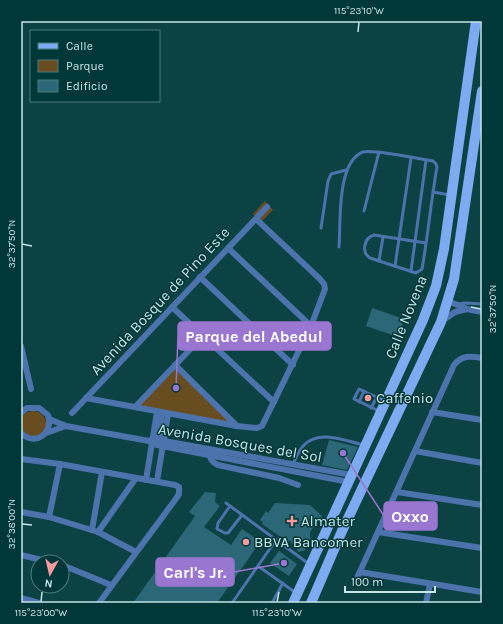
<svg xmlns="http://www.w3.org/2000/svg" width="503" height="624" viewBox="0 0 503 624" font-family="Karla,sans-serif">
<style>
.green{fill:#674d1f}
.building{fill:#2c6777}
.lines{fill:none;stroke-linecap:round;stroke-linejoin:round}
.service{stroke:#4d73ac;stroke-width:3}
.minor{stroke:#4d73ac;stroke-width:6}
.primary{stroke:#7daaf0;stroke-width:10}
.ticks{fill:none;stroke:#c5e5e6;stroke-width:1.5}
.poi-dot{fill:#f59b9d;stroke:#003739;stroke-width:1.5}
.labels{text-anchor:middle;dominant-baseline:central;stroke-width:3;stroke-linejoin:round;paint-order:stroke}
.street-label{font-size:15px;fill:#c5e5e6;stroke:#003739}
.poi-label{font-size:15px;fill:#c5e5e6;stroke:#003739;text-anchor:start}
.leader{fill:none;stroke:#9976cf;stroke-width:1.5}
.callout-dot{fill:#9976cf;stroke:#003739;stroke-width:1.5}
.callout{fill:#9976cf;stroke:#9976cf;stroke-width:1.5}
.callout-label{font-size:16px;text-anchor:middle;font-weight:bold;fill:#fff}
.neatline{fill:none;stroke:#c5e5e6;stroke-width:1.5}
.ticks-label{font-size:10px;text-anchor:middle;fill:#c5e5e6}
</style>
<rect width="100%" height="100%" fill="#0d4244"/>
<g class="green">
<polygon points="265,201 273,210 261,222 253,214"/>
<polygon points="174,368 233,424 138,407"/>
<circle cx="33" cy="424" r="13"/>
</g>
<g class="building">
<polygon points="372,308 404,319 398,337 366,326"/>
<polygon points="329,440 358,447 347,470 322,465"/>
<polygon points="205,492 216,493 215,502 220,506 204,527 231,545 242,529 260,541 249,558 217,603 133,603 195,516 189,512"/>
<polygon points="275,503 310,505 322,516 310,532 310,541 305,541 306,550 298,552 295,543 292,544 290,540 288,542 262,524 263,522 260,520 266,511 268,513"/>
<polygon points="279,551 297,564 289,576 270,563"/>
</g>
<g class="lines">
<g class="service">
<polyline points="433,192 450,195"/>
<polyline points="364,211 379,152"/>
<polyline points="321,228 328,181 331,174 346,170"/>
<path d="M339,247c2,-23 -3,-85 24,-95 8,-3 58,7 70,9l3,3 1,3c-6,34 -9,68 -15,102l-6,4 -46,-15c-9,-6 -6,-20 4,-23l52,8"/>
<polyline points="379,261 383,237"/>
<polyline points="395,266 411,158"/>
<polyline points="411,271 426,160"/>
<polyline points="458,304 466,303 482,304"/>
<polyline points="359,402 364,391"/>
<polyline points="371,408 377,397"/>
<polyline points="379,411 354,399 359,389 385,401"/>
<path d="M293,464c3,-6 6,-14 11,-19 15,-16 42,-4 60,0"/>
<polyline points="226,503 309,564"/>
<polyline points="230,506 218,523 217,529 225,533 228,533 242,515"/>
<polyline points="258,566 296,593"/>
<polyline points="232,603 276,540"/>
<polyline points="272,603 283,583"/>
</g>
<g class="minor">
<polyline points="228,248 311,326"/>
<polyline points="200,277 293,365"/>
<polyline points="448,301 467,309 482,312"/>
<polyline points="172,307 274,402"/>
<polyline points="442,321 455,312 467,309"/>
<polyline points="21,346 31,389"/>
<polyline points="175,365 237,426"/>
<polyline points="86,398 237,426 257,428 262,426 311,326 325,289 324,284 320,279 256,219"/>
<polyline points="135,407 203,336"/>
<polyline points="432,412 482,420"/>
<path d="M21,413l6,-5h12l9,7c6,18 -13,32 -27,18"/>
<polyline points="72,413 267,207"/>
<polyline points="49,419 66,426 149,441 152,444 162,446 349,482"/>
<polyline points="46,433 66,426"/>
<polyline points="158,440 162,413"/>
<polyline points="149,441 153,439 352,475"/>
<polyline points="415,451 482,463"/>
<path d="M210,452c-1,7 2,10 8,13l61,13 19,7"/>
<polyline points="21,459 60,464 175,485 179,487 179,494 175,500 99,603"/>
<polyline points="146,480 157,412"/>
<polyline points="157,481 168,414"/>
<polyline points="397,492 482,505"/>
<polyline points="21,512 49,517 98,532 136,552"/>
<polyline points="49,517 60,464"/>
<polyline points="92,530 102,472"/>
<polyline points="98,532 136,478"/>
<polyline points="378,532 482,548"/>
<polyline points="21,555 50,562"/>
<polyline points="62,565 111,585"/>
<polyline points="360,572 482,592"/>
<path d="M357,578l97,-213c8,-10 16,-9 28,-7"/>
<polyline points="21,598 39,603"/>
<polyline points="426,603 430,584"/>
</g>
<g class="primary">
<polyline points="293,603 423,320 436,286 444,249 476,21"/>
<polyline points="311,603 342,531 441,322 454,279 482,91"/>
</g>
</g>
<path class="ticks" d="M358,32l1,-10M22,244l10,2M471,307l10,2M22,524l10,1M41,602l1,-10M277,602l2,-10"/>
<g class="poi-dot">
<circle cx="368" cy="398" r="4"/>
<path d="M290 515h4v4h4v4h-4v4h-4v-4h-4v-4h4z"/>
<circle cx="246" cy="542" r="4"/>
</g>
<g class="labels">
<g class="street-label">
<text transform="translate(160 301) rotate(-47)">Avenida Bosque de Pino Este</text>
<text transform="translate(406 317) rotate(-68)">Calle Novena</text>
<text transform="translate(240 443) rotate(10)">Avenida Bosques del Sol</text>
</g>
<g class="poi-label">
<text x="376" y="398">Caffenio</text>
<text x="301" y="521">Almater</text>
<text x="254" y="542">BBVA Bancomer</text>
</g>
</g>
<path class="leader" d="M176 388L178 336M343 453L384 516M284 563L234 572"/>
<g class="callout-dot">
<circle cx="176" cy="388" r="4"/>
<circle cx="343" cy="453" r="4"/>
<circle cx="284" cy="563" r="4"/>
</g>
<g class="callout">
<rect x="178" y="322" width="153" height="28" rx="4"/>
<rect x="384" y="502" width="53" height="28" rx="4"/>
<rect x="156" y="558" width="78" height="28" rx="4"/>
</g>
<g class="callout-label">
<text x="254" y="342">Parque del Abedul</text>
<text x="410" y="522">Oxxo</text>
<text x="195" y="578">Carl's Jr.</text>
</g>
<rect width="503" height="624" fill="none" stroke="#003739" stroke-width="44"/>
<rect x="30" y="30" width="130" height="72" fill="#003739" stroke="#4f7d7e"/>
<rect x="38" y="43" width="20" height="6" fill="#7daaf0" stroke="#4f7d7e"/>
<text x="66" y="50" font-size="12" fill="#c5e5e6">Calle</text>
<rect x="38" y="60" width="20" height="12" fill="#674d1f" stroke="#4f7d7e"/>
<text x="66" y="70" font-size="12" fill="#c5e5e6">Parque</text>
<rect x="38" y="80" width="20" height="12" fill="#2c6777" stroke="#4f7d7e"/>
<text x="66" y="90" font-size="12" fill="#c5e5e6">Edificio</text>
<g transform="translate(50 574) rotate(188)"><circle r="19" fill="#003739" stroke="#4f7d7e"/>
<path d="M0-3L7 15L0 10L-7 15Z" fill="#f59b9d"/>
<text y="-6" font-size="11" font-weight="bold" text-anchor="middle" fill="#c5e5e6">N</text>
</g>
<path d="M345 586v6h90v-6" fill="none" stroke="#c5e5e6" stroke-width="2"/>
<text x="351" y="586" font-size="12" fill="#c5e5e6" stroke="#003739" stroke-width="3" paint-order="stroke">100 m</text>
<rect x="22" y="22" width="459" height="580" class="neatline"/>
<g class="ticks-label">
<text x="359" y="14">115°23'10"W</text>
<text transform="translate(11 244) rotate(-90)" y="4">32°37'50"N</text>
<text transform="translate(492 309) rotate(-90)" y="4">32°37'50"N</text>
<text transform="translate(11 524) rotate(-90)" y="4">32°38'00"N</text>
<text x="41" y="616">115°23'00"W</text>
<text x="277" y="616">115°23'10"W</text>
</g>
</svg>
